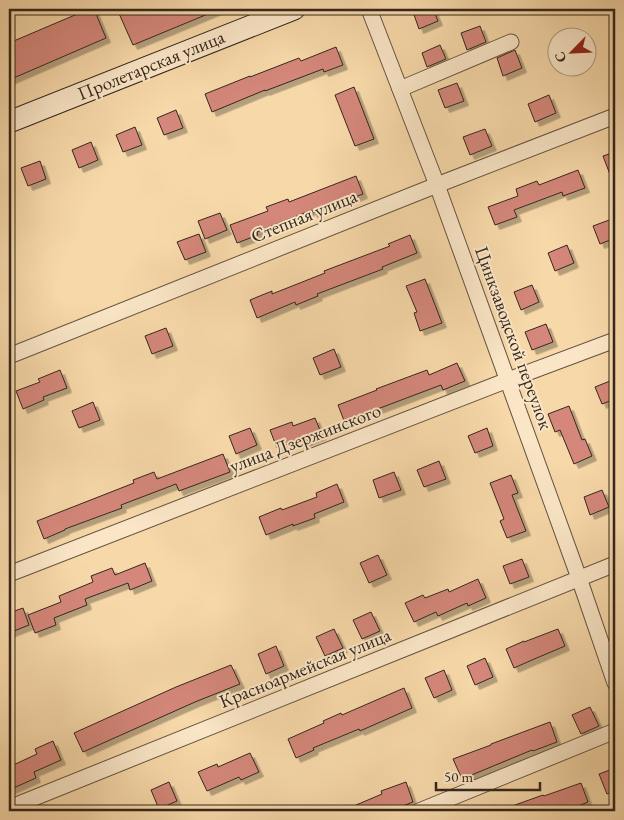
<svg xmlns="http://www.w3.org/2000/svg" width="624" height="820" viewBox="0 0 624 820" font-family="'EB Garamond',serif">
<style>
.building{fill:#d4877a;stroke:#33271d;filter:url(#shadow)}
.lines{fill:none;stroke-linecap:round;stroke-linejoin:round}
.minor-casing{stroke:#645340;stroke-width:17}
.secondary-casing{stroke:#33271d;stroke-width:23}
.minor{stroke:#fae6c7;stroke-width:15}
.secondary{stroke:#fae6c7;stroke-width:21}
.labels{text-anchor:middle;dominant-baseline:central;stroke-width:4;stroke-linejoin:round;paint-order:stroke}
.street-label{font-size:19px;fill:#33271d;stroke:#fae6c7}
</style>
<defs>
<filter id="shadow"><feDropShadow dx="4.5" dy="4.5" stdDeviation="0" flood-color="#0004"/></filter>
</defs>
<rect width="100%" height="100%" fill="#f7d8a9"/>
<filter id="stains"><feTurbulence type="fractalNoise" baseFrequency=".004" numOctaves="4"/><feColorMatrix values="0 0 0 0 .2 0 0 0 0 .09 0 0 0 0 .02 0 0 0 .5 -.17"/></filter>
<radialGradient id="worn" r=".72"><stop offset=".6" stop-color="#630" stop-opacity="0"/><stop offset="1" stop-color="#630" stop-opacity=".3"/></radialGradient>
<g class="building">
<polygon points="89,9 94,9 106,38 9,80 9,43"/>
<polygon points="117,9 220,9 133,45"/>
<polygon points="412,9 433,9 438,21 419,29"/>
<polygon points="480,26 486,42 467,50 461,33"/>
<polygon points="440,45 446,59 427,67 422,53"/>
<polygon points="336,47 343,65 324,72 323,69 265,91 265,90 212,112 205,94 250,76 250,77 299,58 301,61"/>
<polygon points="515,50 522,68 503,76 497,58"/>
<polygon points="457,83 464,101 445,108 438,90"/>
<polygon points="354,87 374,139 355,146 335,95"/>
<polygon points="549,95 556,113 535,122 528,104"/>
<polygon points="176,110 183,128 164,135 157,118"/>
<polygon points="135,127 142,145 123,152 116,135"/>
<polygon points="485,129 492,146 470,155 463,137"/>
<polygon points="91,142 98,160 79,168 72,150"/>
<polygon points="615,152 615,185 614,185 603,156"/>
<polygon points="40,161 46,179 28,186 21,168"/>
<polygon points="578,170 585,188 563,196 562,192 514,210 517,217 495,225 488,207 518,196 516,189 537,181 539,185"/>
<polygon points="356,176 363,194 313,213 312,210 257,232 258,235 237,243 230,225 268,211 266,207 288,199 289,202"/>
<polygon points="220,213 227,230 205,239 198,221"/>
<polygon points="612,219 615,227 615,238 600,244 593,226"/>
<polygon points="199,234 206,252 185,260 177,242"/>
<polygon points="410,235 417,253 382,267 383,269 317,294 318,296 296,305 295,302 257,318 250,300 272,291 272,294 325,273 324,271 390,246 388,244"/>
<polygon points="567,245 574,263 555,271 548,253"/>
<polygon points="425,279 442,323 420,331 414,313 417,312 406,286"/>
<polygon points="532,285 539,302 521,310 514,292"/>
<polygon points="546,324 553,342 532,350 525,332"/>
<polygon points="166,328 173,346 152,354 145,336"/>
<polygon points="334,349 341,367 320,375 313,358"/>
<polygon points="457,363 465,381 443,390 441,385 367,413 367,414 345,423 338,405 377,390 376,389 427,370 429,375"/>
<polygon points="60,370 67,388 43,397 44,400 23,409 16,391 40,382 38,379"/>
<polygon points="615,379 615,399 602,404 595,387"/>
<polygon points="93,402 100,420 79,428 72,411"/>
<polygon points="569,406 582,440 585,439 592,456 574,464 560,430 555,432 548,414"/>
<polygon points="315,418 322,435 300,444 299,440 277,448 270,430 292,422 293,426"/>
<polygon points="250,428 257,445 236,454 229,436"/>
<polygon points="487,428 493,446 475,453 468,436"/>
<polygon points="223,454 230,472 179,491 176,484 121,505 122,508 65,529 65,530 44,539 37,521 134,483 133,480 154,472 157,479"/>
<polygon points="439,461 446,479 424,487 417,470"/>
<polygon points="394,472 401,490 379,498 373,480"/>
<polygon points="511,475 518,493 512,495 526,531 507,538 500,521 504,519 490,483"/>
<polygon points="337,484 344,502 314,514 315,518 293,526 293,524 266,535 259,517 281,508 282,510 317,497 316,493"/>
<polygon points="602,490 609,507 590,515 584,497"/>
<polygon points="378,555 387,575 369,583 360,563"/>
<polygon points="522,559 529,577 510,584 503,566"/>
<polygon points="145,563 152,581 130,590 128,583 85,599 87,605 54,618 56,625 35,633 28,615 61,602 59,596 93,582 91,576 112,568 115,575"/>
<polygon points="478,579 486,598 468,606 467,603 438,616 436,612 414,622 405,603 423,595 425,598 448,589 449,592"/>
<polygon points="23,608 29,625 9,633 9,613"/>
<polygon points="371,612 380,631 362,639 353,620"/>
<polygon points="334,629 343,648 325,656 316,637"/>
<polygon points="558,629 565,646 532,660 514,668 506,649 524,641 524,642"/>
<polygon points="276,646 284,666 266,674 258,654"/>
<polygon points="485,658 493,677 475,685 467,666"/>
<polygon points="231,665 240,684 195,702 83,752 74,733 176,687"/>
<polygon points="444,670 452,690 434,698 425,678"/>
<polygon points="404,688 412,708 360,731 359,729 313,748 314,750 296,758 288,739 324,723 323,721 341,713 342,715"/>
<polygon points="590,707 599,726 581,734 572,715"/>
<polygon points="550,722 557,742 533,751 532,750 462,779 453,759 491,745 491,744"/>
<polygon points="53,741 61,760 34,772 36,778 9,790 9,767 37,754 35,749"/>
<polygon points="250,753 259,772 241,780 239,777 207,791 198,772 217,764 218,767"/>
<polygon points="615,768 615,791 607,794 599,774"/>
<polygon points="169,782 177,801 159,809 151,790"/>
<polygon points="406,782 413,802 390,811 342,811 382,794 381,791"/>
<polygon points="581,783 588,802 566,811 502,811 501,810 543,795 544,796"/>
</g>
<g class="lines">
<g class="minor-casing">
<g id="minor">
<polyline points="369,9 437,185 579,578 615,683"/>
<polyline points="400,89 511,42"/>
<polyline points="9,356 437,185 615,116"/>
<polyline points="9,574 508,380 615,340"/>
<polyline points="9,808 615,564"/>
<polyline points="419,811 615,731"/>
</g>
</g>
<g class="secondary-casing">
<polyline id="secondary" points="9,122 294,9"/>
</g>
<use href="#minor" class="minor"/>
<use href="#secondary" class="secondary"/>
</g>
<g class="labels">
<g class="street-label">
<text transform="translate(151 65) rotate(-22)">Пролетарская улица</text>
<text transform="translate(304 216) rotate(-22)">Степная улица</text>
<text transform="translate(514 338) rotate(70)">Цинкзаводской переулок</text>
<text transform="translate(305 438) rotate(-21)">улица Дзержинского</text>
<text transform="translate(305 668) rotate(-22)">Красноармейская улица</text>
</g>
</g>
<rect width="624" height="820" fill="none" stroke="#f7d8a9" stroke-width="30"/>
<rect x="10" y="10" width="604" height="800" fill="none" stroke="#33271d" stroke-width="2.5"/>
<rect x="15" y="15" width="594" height="790" fill="none" stroke="#33271d"/>
<g transform="translate(572 52) rotate(246)"><circle r="24" fill="#fae6c7" stroke="#aa9a83"/>
<path d="M0-4L9 19L0 12L-9 19Z" fill="#8f2418"/>
<text y="-8" font-size="14" font-weight="bold" text-anchor="middle" fill="#33271d">С</text>
</g>
<path d="M436 782v8h104v-8" fill="none" stroke="#33271d" stroke-width="2.5"/>
<text x="444" y="782" font-size="15" fill="#33271d" stroke="#fae6c7" stroke-width="4" paint-order="stroke">50 m</text>
<rect width="100%" height="100%" filter="url(#stains)"/>
<rect width="100%" height="100%" fill="url(#worn)"/>
</svg>
